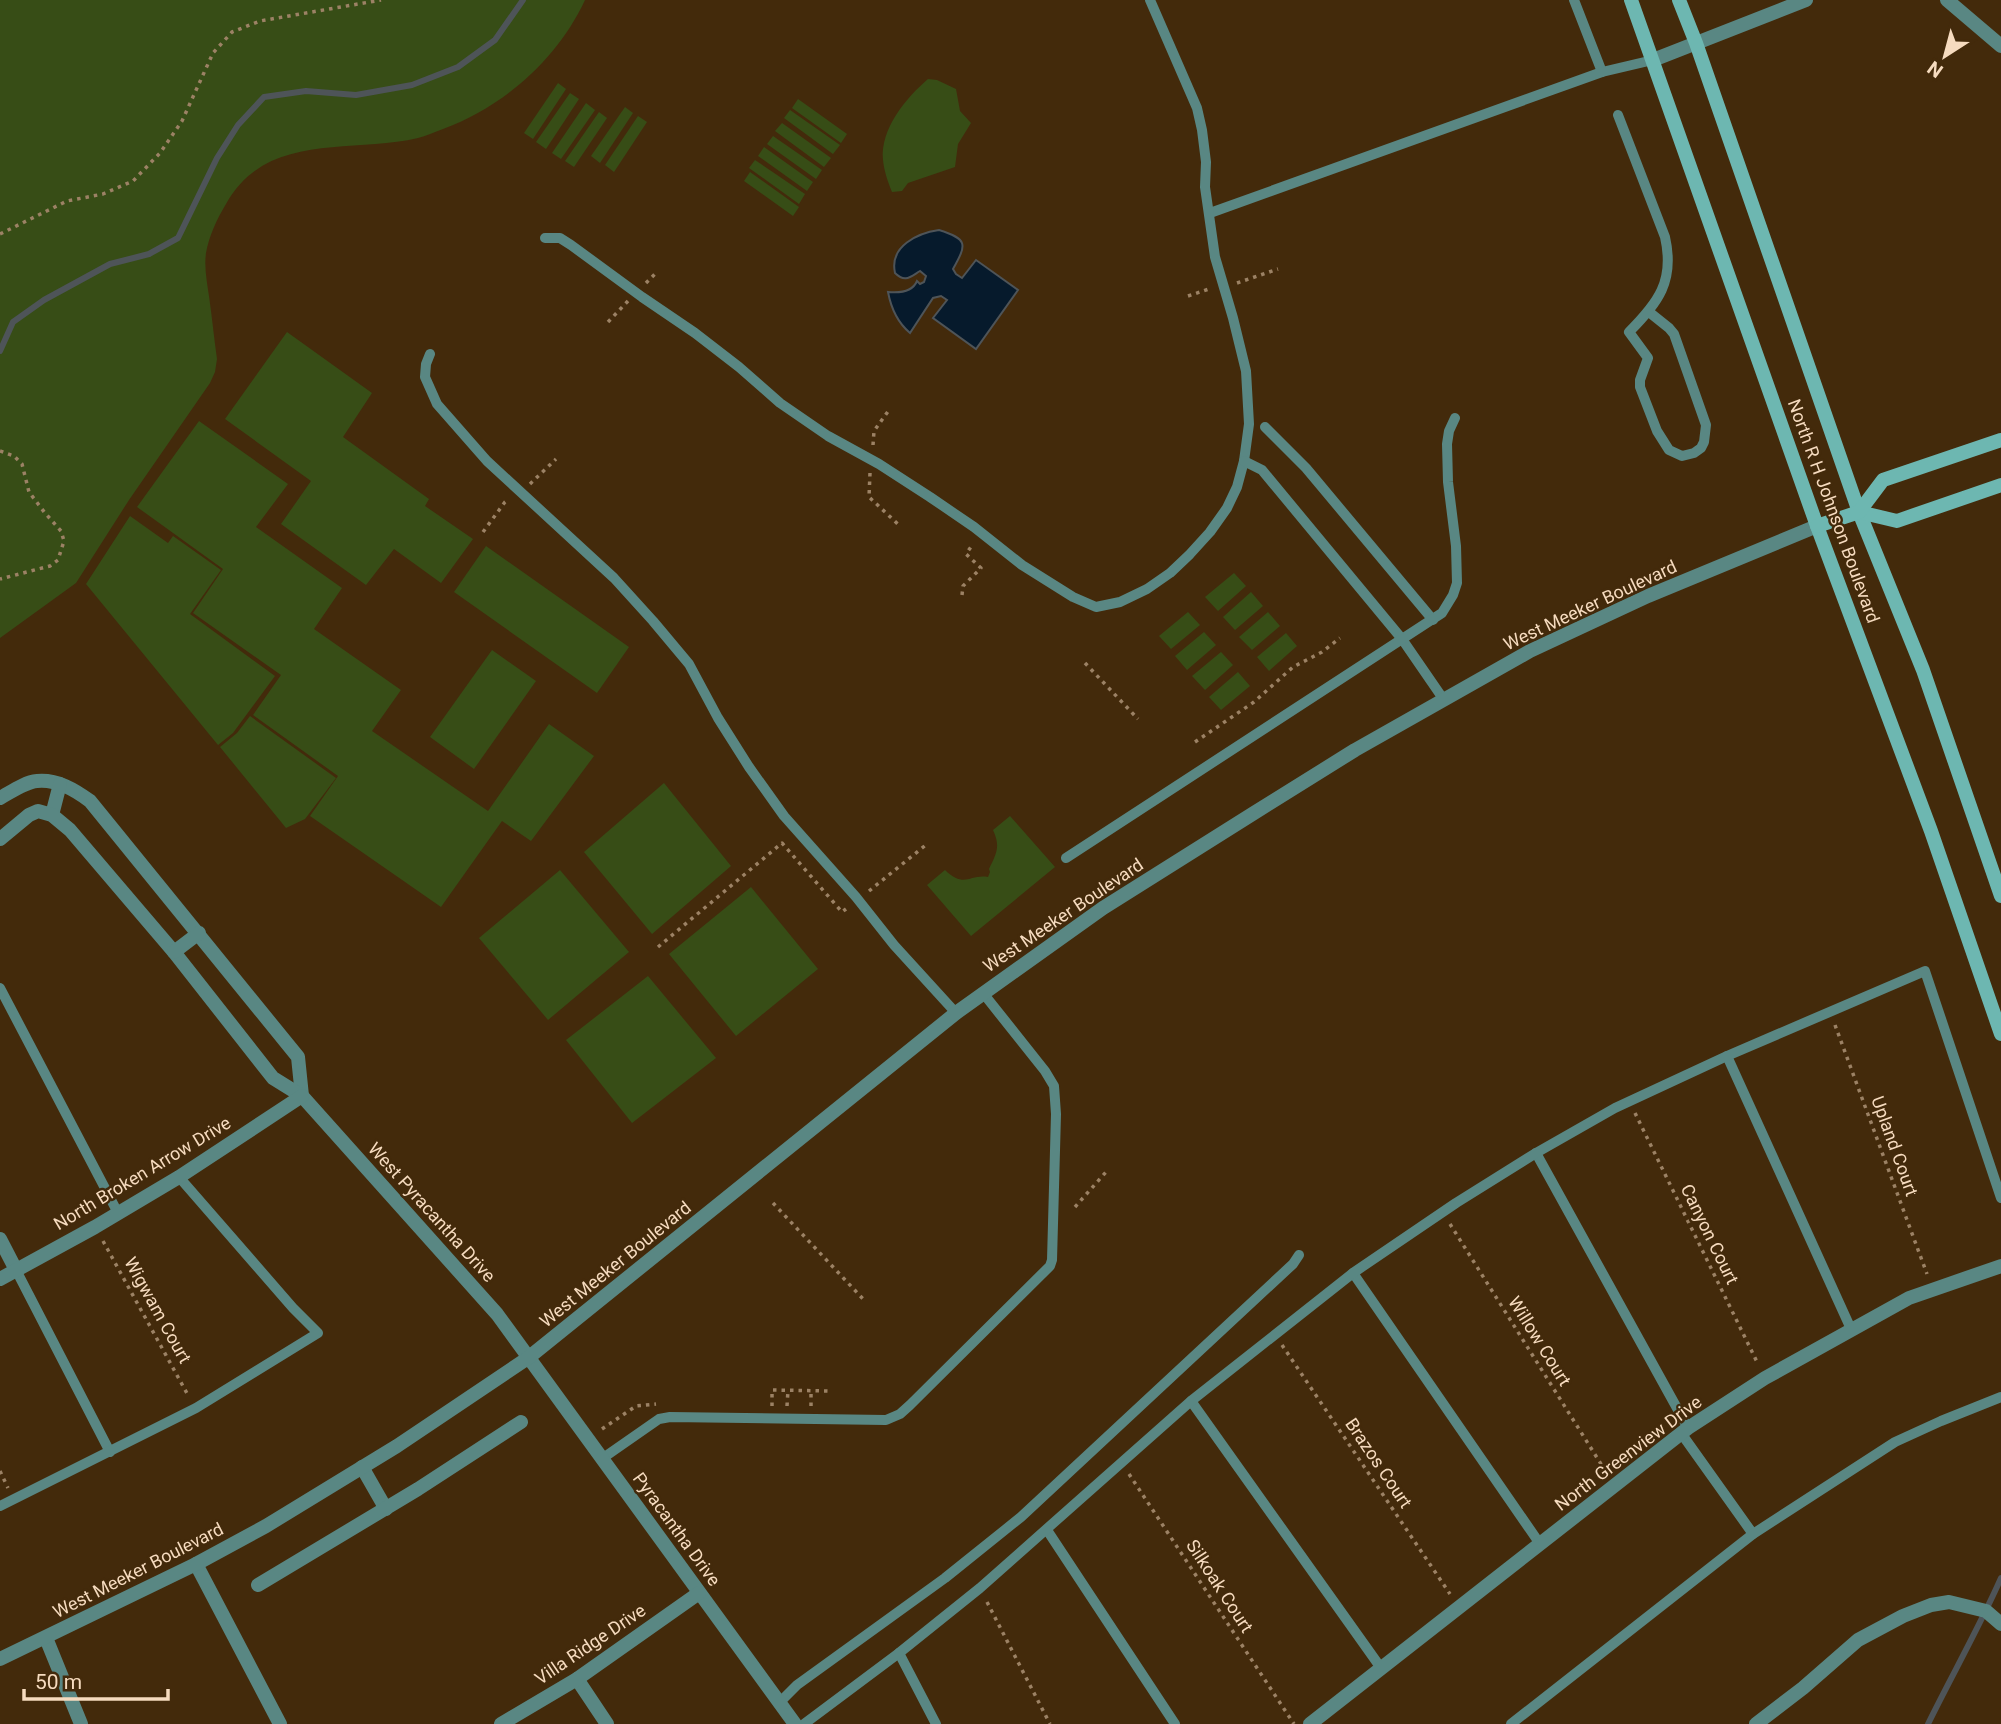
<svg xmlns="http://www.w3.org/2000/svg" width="2001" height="1724" viewBox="0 0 2001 1724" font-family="Roboto,sans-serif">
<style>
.green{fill:#374d16}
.water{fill:#061a2c;stroke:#4e5458;stroke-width:2}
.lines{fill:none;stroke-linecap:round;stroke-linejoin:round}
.stream{stroke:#4e5458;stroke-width:6}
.path{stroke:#9c8265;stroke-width:3.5;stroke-dasharray:3.5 5;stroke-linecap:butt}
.service{stroke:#598783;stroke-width:10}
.minor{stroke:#598783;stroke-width:14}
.tertiary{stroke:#598783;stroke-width:14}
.secondary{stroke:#6db7b1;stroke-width:14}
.labels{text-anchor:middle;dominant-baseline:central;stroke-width:5;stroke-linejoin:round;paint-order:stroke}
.street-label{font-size:18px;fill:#f6dbbf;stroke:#432a0b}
</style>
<rect width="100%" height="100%" fill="#432a0b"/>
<g class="green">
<path d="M0,0h585c-28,60 -81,106 -142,129 -9,3 -17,7 -25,9 -68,16 -151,-7 -192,66 -9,15 -17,32 -20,49 -2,14 1,29 3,43 3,21 5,42 8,63l-2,13 -5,11 -81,117 -53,83 -76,55z"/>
<path d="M928,79l9,1 19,9 4,22 11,12 -13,21 -3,23 -47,16 -6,8 -10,1c-4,-10 -8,-21 -9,-32 -3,-31 23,-62 45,-81z"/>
<polygon points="558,83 566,89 533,139 524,133"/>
<polygon points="570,93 579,99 546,149 536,142"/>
<polygon points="798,99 847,134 841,143 792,108"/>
<polygon points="586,103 595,110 561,159 552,153"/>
<polygon points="625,107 633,113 600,163 591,156"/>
<polygon points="790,110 840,145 833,154 784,118"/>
<polygon points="599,112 607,118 574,167 565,161"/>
<polygon points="638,116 647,122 614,172 605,165"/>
<polygon points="782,123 831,158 824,167 775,131"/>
<polygon points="773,136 822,170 816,179 767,144"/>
<polygon points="764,147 813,182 807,191 758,156"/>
<polygon points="755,160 805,194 799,204 749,168"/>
<polygon points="750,172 799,207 793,216 744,181"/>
<polygon points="287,332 372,393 343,437 429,499 425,506 473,539 441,583 394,549 366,585 281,524 311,481 225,419"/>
<polygon points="199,421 288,484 256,527 342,588 314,629 401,690 372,731 488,811 549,724 594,756 531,841 502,821 441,907 310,816 338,776 253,715 281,675 193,613 223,569 137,507"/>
<polygon points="130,516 168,543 173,536 221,570 190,614 275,676 233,733 218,745 86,584"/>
<polygon points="486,546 629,647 597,693 454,592"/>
<polygon points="1234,573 1246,586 1218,611 1205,597"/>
<polygon points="1251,592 1263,606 1235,630 1223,617"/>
<polygon points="1188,612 1200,625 1171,649 1159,636"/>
<polygon points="1268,612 1280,626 1252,650 1239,637"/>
<polygon points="1204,632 1216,645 1187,670 1175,656"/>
<polygon points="1286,633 1297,646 1269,671 1257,657"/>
<polygon points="492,650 536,681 474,769 430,737"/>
<polygon points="1221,652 1233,665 1205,690 1192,676"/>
<polygon points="1238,672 1250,686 1221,710 1209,697"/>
<polygon points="250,716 336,778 305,819 286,828 220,747 237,733"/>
<polygon points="664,783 731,866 652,934 584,852"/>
<path d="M1010,816l45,51 -84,69 -44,-51 18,-15c20,19 24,4 43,7l2,-5 -1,-3c7,-15 12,-22 4,-39z"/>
<polygon points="560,870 629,952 548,1020 479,938"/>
<polygon points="751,887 818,969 736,1036 669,954"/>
<polygon points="648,976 716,1058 632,1123 566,1040"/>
</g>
<path class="water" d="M939,230c29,9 28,14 14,39l3,5 6,4 14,-18 42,30 -42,59 -43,-31 14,-18 -6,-4 -8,2 -23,35c-13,-11 -19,-25 -22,-41 10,1 24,1 29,-11l3,3 4,-2 2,-6 -6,-5c-10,6 -15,12 -25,2 -6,-27 23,-40 44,-43z"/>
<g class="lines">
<g class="stream">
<polyline points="0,351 13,322 44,300 110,264 149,254 178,238 217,158 238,125 264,97 306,91 356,95 412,85 458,67 495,40 523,0"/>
<path d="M1928,1724c24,-49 51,-96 73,-146"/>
</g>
<g class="path">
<polyline points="0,234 67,201 103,194 133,181 160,153 182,121 213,53 232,32 260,21 381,0"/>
<polyline points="646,283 656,273"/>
<polyline points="1237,283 1278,269"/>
<polyline points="1188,296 1212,288"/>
<polyline points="608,322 628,301"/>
<polyline points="873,445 874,431 889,410"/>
<polyline points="0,451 14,456 22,464 29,492 45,513 61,531 64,541 58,560 50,566 0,579"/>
<polyline points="870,473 869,497 901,527"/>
<polyline points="530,484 556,459"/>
<polyline points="483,532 505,502 509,499"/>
<polyline points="962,595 963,586 981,568 966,554 973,544"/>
<polyline points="1085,663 1138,719"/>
<polyline points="1195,742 1254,702 1293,667 1322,652 1340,638"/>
<polyline points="869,891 927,844"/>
<polyline points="658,947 782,843 842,912 846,909"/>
<polyline points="1835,1025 1927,1274"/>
<polyline points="1635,1113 1758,1364"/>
<polyline points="773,1203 864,1300"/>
<polyline points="1075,1207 1106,1172"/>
<polyline points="1450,1224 1606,1472"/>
<polyline points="103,1241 189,1397"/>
<polyline points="1282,1345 1450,1594"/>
<polyline points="772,1406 772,1390 831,1391"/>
<polyline points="787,1406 788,1390"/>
<polyline points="811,1406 811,1390"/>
<polyline points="602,1429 636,1406 656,1404"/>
<polyline points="0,1471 8,1488"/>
<polyline points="1129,1474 1294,1724"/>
<polyline points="987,1602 1050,1724"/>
</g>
<g class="service">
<polyline points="1574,0 1602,72"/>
<path d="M1618,115l47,122c10,44 -7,66 -36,95l19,26 -8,22v7l17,44 12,19 13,6 12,-3 7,-5 3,-6 2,-17 -32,-91 -5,-6 -20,-16"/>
<polyline points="1210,213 1602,72 1653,60"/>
<polyline points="545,238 560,238 571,245 642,297 695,333 739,367 780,403 828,436 879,464 930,497 974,527 1022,565 1073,597 1096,607 1120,602 1147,589 1170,573 1190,554 1210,532 1227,508 1237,487 1244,461 1249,424 1246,371 1233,318 1215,257 1205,187 1206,162 1202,130 1197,108 1150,0"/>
<polyline points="430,354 426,364 425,377 437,404 487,461 614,578 653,621 689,664 718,718 749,767 784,816 856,897 894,945 956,1013"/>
<polyline points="1265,427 1306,468 1433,620"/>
<polyline points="1244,461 1262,470 1402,639 1444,700"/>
<polyline points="1066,858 1442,613 1453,595 1457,583 1456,546 1448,482 1447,444 1449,431 1455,418"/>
<polyline points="0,988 118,1213"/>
<polyline points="1727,1056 1851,1329"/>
<polyline points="1536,1153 1688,1428"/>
<polyline points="16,1270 110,1452"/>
<polyline points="1353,1273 1540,1544"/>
<polyline points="1191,1401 1381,1668"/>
<polyline points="1681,1433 1753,1534"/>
<polyline points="603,1458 659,1419 670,1417 886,1420 900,1414 910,1405 1050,1266 1052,1260 1056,1114 1054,1086 1045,1071 983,993"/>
<polyline points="0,1506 196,1408 318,1333 293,1308 179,1177"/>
<polyline points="1047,1530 1175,1724"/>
<polyline points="899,1653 936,1724"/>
<polyline points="780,1702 797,1685 945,1578 1021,1517 1293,1264 1299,1255"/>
<polyline points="804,1724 899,1653 980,1588 1191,1401 1353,1273 1456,1203 1536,1153 1615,1108 1727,1056 1925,971 2001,1198"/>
<polyline points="1511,1724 1753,1534 1895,1442 1941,1421 2001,1397"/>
</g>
<g class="minor">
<polyline points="1947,0 2001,46"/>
<polyline points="1653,60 1806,0"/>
<path d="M0,798c11,-6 25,-16 37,-17 20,-2 38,9 53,20l208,256 4,39"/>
<polyline points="52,815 60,784"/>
<polyline points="0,839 29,815 38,811 52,815 70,830 174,952 273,1078 302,1096 497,1314 795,1724"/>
<polyline points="174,952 199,933"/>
<polyline points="0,1239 16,1270"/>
<polyline points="0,1279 95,1227 179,1177 302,1096"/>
<polyline points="362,1467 386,1509"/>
<polyline points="258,1585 418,1489 521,1422"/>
<polyline points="46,1638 81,1724"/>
<polyline points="577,1679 607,1724"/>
<polyline points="501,1724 577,1679 699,1593"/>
<polyline points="1310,1724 1688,1428 1765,1378 1909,1298 2001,1266"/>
<polyline points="1756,1724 1803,1688 1858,1640 1903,1616 1931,1605 1949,1602 1986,1611 2001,1624"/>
</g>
<g class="tertiary">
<polyline points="196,1564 280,1724"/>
<polyline points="0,1659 196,1564 266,1526 397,1446 528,1358 956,1013 1103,908 1254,813 1355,750 1530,651 1648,596 1817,526"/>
</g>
<g class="secondary">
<polyline points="1631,0 1817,526 1931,831 2001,1034"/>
<polyline points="1679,0 1696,43 1859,512 1923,670 2001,896"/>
<polyline points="1859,512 1897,521 2001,485"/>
<polyline points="1817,526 1859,512 1883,480 2001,440"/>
</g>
</g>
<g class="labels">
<g class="street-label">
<text transform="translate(1834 511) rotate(70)">North R H Johnson Boulevard</text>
<text transform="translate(1590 605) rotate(-25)">West Meeker Boulevard</text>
<text transform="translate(1063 915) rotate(-34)">West Meeker Boulevard</text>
<text transform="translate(1895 1146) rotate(70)">Upland Court</text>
<text transform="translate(142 1173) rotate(-31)">North Broken Arrow Drive</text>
<text transform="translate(432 1212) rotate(48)">West Pyracantha Drive</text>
<text transform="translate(1710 1234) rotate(64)">Canyon Court</text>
<text transform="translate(615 1264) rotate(-39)">West Meeker Boulevard</text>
<text transform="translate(158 1310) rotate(61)">Wigwam Court</text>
<text transform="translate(1540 1341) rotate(58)">Willow Court</text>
<text transform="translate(1628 1453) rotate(-37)">North Greenview Drive</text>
<text transform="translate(1379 1463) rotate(56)">Brazos Court</text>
<text transform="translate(677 1529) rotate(54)">Pyracantha Drive</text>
<text transform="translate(138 1570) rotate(-27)">West Meeker Boulevard</text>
<text transform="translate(1220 1586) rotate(57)">Silkoak Court</text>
<text transform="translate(590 1644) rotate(-34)">Villa Ridge Drive</text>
</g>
</g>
<g transform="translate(1945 56) rotate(216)" stroke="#432a0b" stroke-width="5" paint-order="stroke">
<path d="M0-5L12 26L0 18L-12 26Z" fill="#f6dbbf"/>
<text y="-10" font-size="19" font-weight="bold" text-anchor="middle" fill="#f6dbbf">N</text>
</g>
<path d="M24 1689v10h144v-10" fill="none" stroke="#f6dbbf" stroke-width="3.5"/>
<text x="35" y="1689" font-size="21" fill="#f6dbbf" stroke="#432a0b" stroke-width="5" paint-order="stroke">50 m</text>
</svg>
